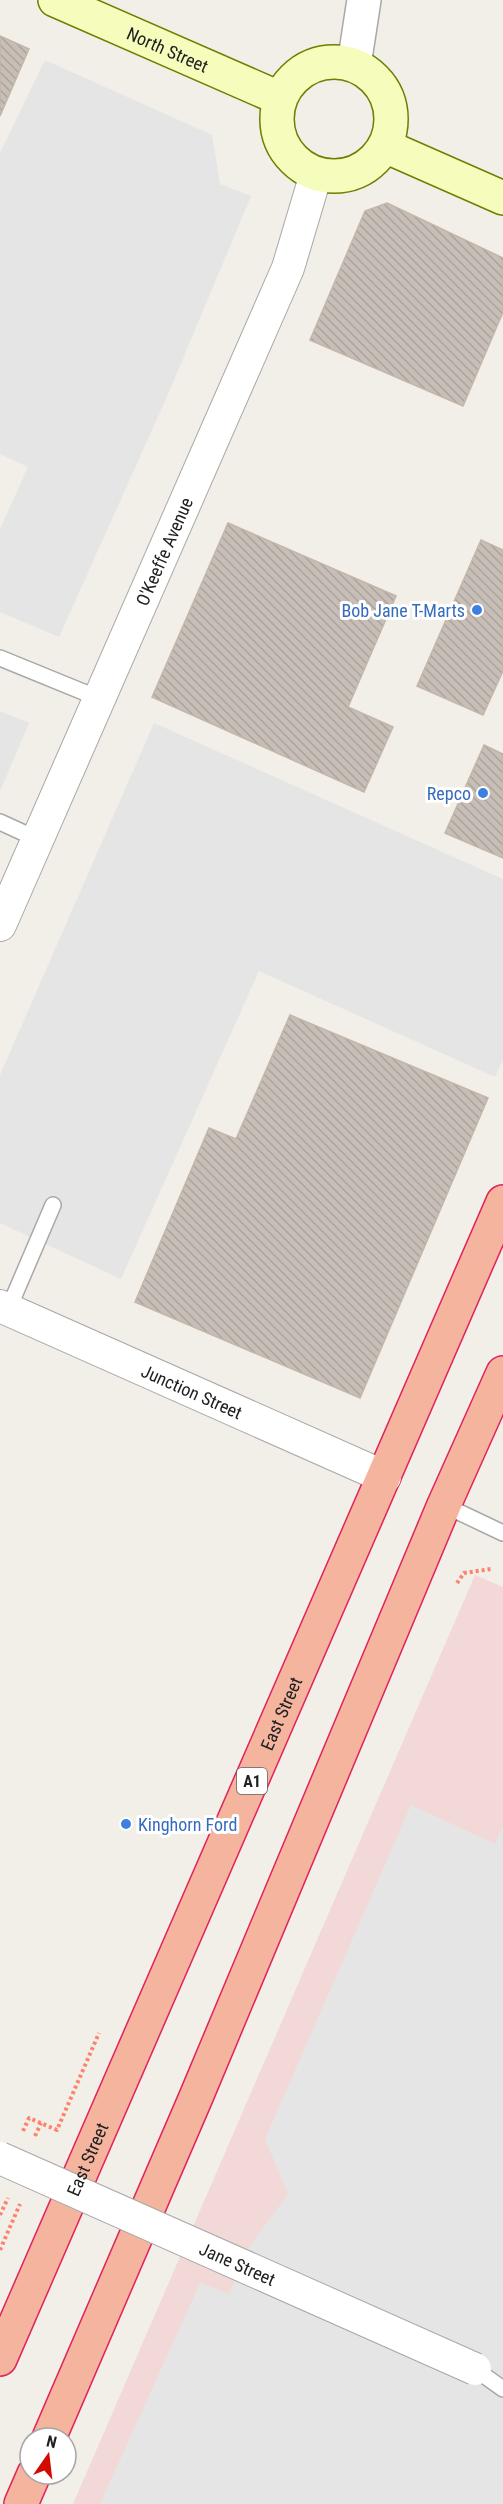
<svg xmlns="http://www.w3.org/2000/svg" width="503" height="2504" viewBox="0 0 503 2504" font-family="'Roboto Condensed',sans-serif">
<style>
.commercial{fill:#f2d9d7}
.parking{fill:#e5e5e5}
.building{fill:url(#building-back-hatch);stroke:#c4b6a9;stroke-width:1.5}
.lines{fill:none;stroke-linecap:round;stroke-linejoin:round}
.service-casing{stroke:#a8a8a8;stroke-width:18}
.minor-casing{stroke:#a8a8a8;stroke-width:34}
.tertiary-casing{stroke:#a8a8a8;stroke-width:36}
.secondary-casing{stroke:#6c7f01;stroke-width:36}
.trunk-casing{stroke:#e1235c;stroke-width:36}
.path{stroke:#fe826c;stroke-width:4;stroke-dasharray:3 3;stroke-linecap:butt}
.service{stroke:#fff;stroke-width:15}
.minor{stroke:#fff;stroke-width:32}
.tertiary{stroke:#fff;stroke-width:33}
.secondary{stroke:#f6fcbc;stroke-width:33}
.trunk{stroke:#f4b49e;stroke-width:33}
.minor-bridge-casing{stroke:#a8a8a8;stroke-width:34;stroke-linecap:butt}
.minor-bridge{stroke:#fff;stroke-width:32}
.shop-dot{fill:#3f7fe0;stroke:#fff;stroke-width:2}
.labels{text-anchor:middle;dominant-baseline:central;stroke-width:6;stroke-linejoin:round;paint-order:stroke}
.shield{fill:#fff;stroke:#646464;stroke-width:1.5}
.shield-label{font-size:16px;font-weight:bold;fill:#212121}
.street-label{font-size:18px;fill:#212121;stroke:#fff}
.shop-label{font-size:18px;fill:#366cbe;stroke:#fff;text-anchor:end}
</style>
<defs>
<pattern id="building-back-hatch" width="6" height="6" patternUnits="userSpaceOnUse" patternTransform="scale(1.5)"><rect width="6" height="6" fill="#c7beb7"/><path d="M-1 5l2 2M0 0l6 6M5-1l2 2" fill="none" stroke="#aba39d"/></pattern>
</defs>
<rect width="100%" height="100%" fill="#f2efe8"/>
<polygon class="commercial" points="475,1575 503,1587 503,2504 73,2504"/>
<g class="parking">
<polygon points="45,60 212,135 220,184 251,196 169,392 59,637 0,612 0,529 28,467 0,454 0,153"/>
<polygon points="0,711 29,723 0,791"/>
<polygon points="154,723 503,879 503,1060 495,1077 259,971 121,1279 0,1223 0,1075"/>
<polygon points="411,1805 495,1844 503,1826 503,2504 100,2504 200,2283 229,2294 247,2250 288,2194 265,2139"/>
</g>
<g class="building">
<polygon points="0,36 29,49 0,116"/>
<polygon points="387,203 503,258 503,312 463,406 310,340 365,211"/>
<polygon points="228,523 396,596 348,707 393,727 364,792 152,697"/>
<polygon points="481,540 503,550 503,671 483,715 417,686"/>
<polygon points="484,745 503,754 503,858 445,833"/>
<polygon points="290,1015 488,1098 360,1398 135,1302 209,1128 236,1139"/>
</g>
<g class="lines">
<g class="service-casing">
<g id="service">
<polyline points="0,658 98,698"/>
<polyline points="0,822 37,839"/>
<polyline points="8,1310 53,1205"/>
<polyline points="444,1505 503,1533"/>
<polyline points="475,2369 503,2389"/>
</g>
</g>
<g class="minor-casing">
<g id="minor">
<path id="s1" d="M0,925l288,-657 28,-94"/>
<path id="s2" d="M0,1306l385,171"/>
</g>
</g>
<g class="tertiary-casing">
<polyline id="tertiary" points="354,65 364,0"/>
</g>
<g class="secondary-casing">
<g id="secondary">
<path id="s3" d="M55,0l224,98"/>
<circle cx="334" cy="119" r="57"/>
<polyline points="385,146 503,198"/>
</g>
</g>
<g class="trunk-casing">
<g id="trunk">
<path id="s4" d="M0,2359l503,-1157"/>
<polyline points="49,2438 196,2097 444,1505 503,1373"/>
<polyline points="21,2504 34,2474"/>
</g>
</g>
<g class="path">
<polyline points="457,1583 464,1573 491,1569"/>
<polyline points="23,2131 29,2118 57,2130 99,2033"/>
<polyline points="35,2136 41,2123"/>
<polyline points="0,2215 8,2198"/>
<polyline points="0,2250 20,2204"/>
</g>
<use href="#service" class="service"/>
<use href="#minor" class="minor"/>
<use href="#tertiary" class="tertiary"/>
<use href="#secondary" class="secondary"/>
<use href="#trunk" class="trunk"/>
<g class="minor-bridge-casing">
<g id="minor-bridge">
<path id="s5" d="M0,2158l475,211"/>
</g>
</g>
<use href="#minor-bridge" class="minor-bridge"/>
</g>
<g class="shop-dot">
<circle cx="477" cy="610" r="6"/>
<circle cx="483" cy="793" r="6"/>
<circle cx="126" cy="1824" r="6"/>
</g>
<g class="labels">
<rect class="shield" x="237" y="1768" width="30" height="26" rx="4.5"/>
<g class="shield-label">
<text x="252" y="1781">A1</text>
</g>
<g class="street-label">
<text stroke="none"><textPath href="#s3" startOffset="123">North Street</textPath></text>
<text stroke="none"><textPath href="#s1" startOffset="408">O'Keeffe Avenue</textPath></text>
<text stroke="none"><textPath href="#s2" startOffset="210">Junction Street</textPath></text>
<text stroke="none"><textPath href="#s4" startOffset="704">East Street</textPath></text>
<text stroke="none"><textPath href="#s4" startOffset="218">East Street</textPath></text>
<text stroke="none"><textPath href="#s5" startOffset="260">Jane Street</textPath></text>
</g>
<g class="shop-label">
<text x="465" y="610">Bob Jane T-Marts</text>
<text x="471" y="793">Repco</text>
<text x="138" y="1824" text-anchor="start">Kinghorn Ford</text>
</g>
</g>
<g transform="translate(48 2456) rotate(14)"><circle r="28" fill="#ffffff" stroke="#a6a6a6" stroke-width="1.5"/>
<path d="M0-4.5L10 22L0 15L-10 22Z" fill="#d20a00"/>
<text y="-9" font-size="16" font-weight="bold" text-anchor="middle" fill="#212121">N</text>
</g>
</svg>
